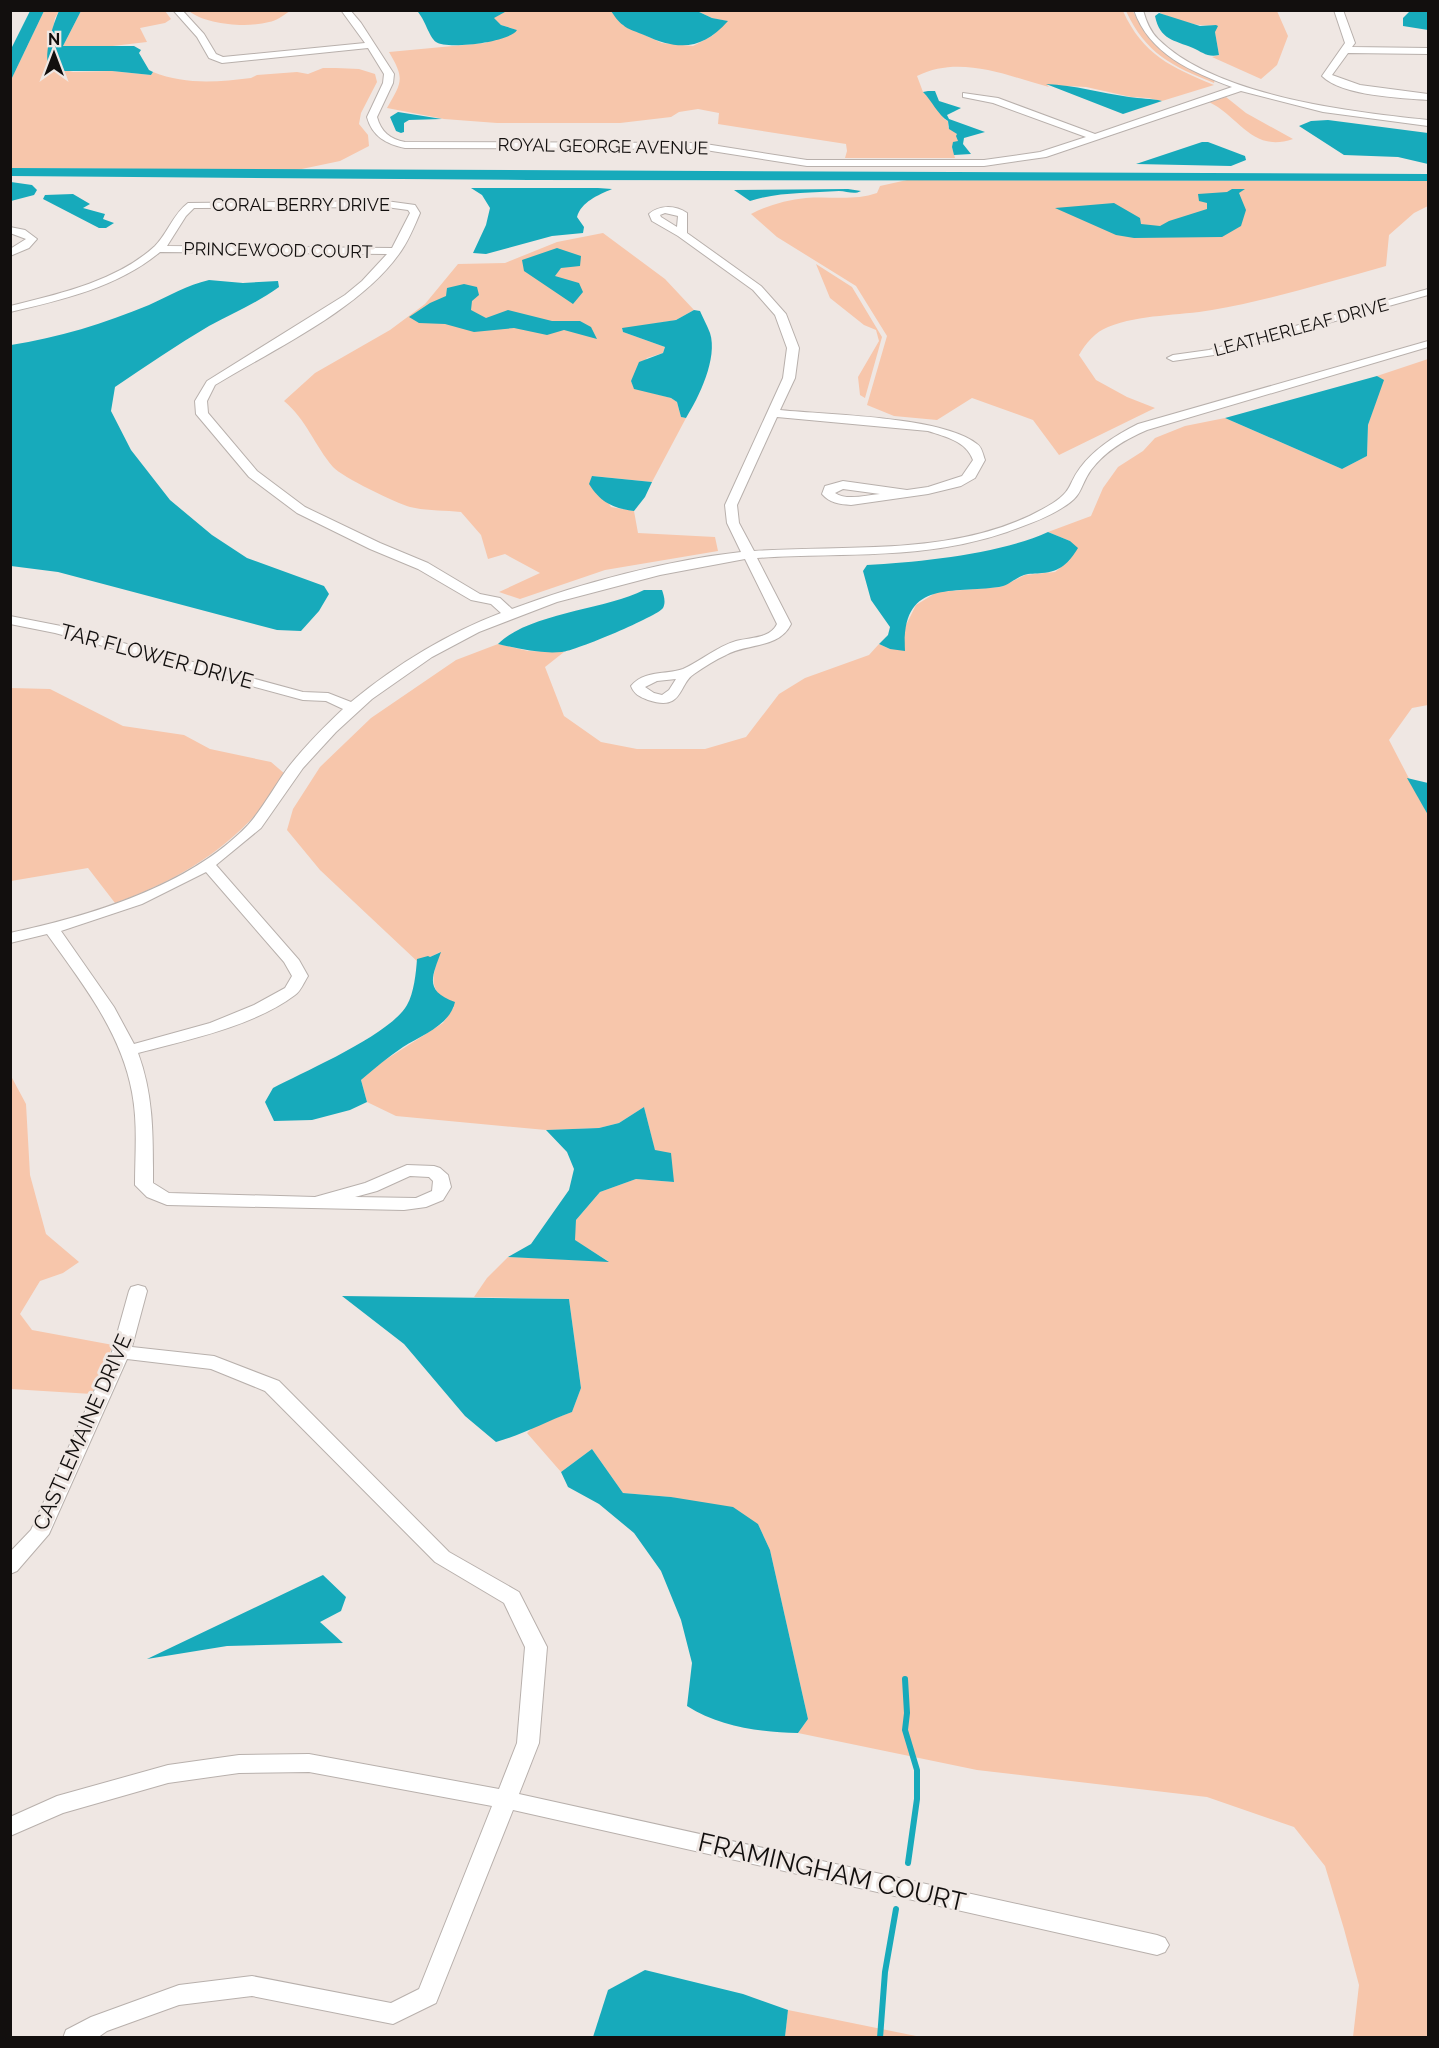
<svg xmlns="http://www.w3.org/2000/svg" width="1439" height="2048" viewBox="0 0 1439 2048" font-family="Raleway,sans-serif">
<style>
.green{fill:#f7c6ab}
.water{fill:#17aabb}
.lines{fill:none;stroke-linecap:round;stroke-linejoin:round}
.stream{stroke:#17aabb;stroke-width:6}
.street-casing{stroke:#b8b0ac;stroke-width:2}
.street{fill:#fff;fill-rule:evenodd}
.labels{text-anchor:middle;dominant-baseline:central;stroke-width:6;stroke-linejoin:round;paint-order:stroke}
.far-street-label{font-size:18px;fill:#120f0e;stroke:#efe7e3}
.street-label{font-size:21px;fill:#120f0e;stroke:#efe7e3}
.near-street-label{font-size:26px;fill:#120f0e;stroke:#efe7e3}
</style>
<rect width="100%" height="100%" fill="#efe7e3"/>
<g class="green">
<path d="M521,10l90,1 12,14 39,18 31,3 19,-10 15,-15 -15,-3 -15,-7h426c20,44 48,56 91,74l-52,16 -14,-3 -17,-1 -45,-10 -39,-2 2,2c-44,-12 -89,-32 -132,-11l6,16 16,17 5,10 4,2v6l9,7 1,7 -6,6 3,11h-110l2,-7 -1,-7 -128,-20 1,-11 -21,-4 -19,3 -8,5 -51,6h-123l-53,-4 -57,-11c15,-26 18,-29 2,-56l96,-9 32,-13 -16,-5 -8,-7 12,-6z"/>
<path d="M1160,10l117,1 11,25 -11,29 -16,14 -49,-22 7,-2 -4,-23 1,-7c-20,2 -37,-4 -56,-12z"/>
<path d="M44,11h15l-4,7 -8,43 2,5 24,6 39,-1 39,4 2,-3c32,13 65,10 98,6l6,-3 40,-3 11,2 15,-6h13l23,1 16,5 2,8 -16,31 -2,11 9,11 1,11 -29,15 -43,9 -286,-2v-88z"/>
<polygon points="81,11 165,11 171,19 165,23 140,28 147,42 104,47 63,46"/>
<path d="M189,11h101c-6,4 -14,10 -21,11 -21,6 -63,3 -80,-11z"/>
<path d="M1126,11h7c18,40 46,49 82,68l-1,4c-42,-17 -68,-29 -88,-72z"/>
<path d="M1226,97l20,16 47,26c-41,14 -53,-22 -84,-37z"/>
<path d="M907,180l521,1v25l-14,7 -25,22 -3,31c-58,16 -115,34 -174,44 -34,6 -71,4 -104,17 -13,5 -22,16 -29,28l17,25 31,17 28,11 -96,47 -26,-35 -61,-22 -35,22 -43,-4 -27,-11 20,-69 -31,-50 -79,-49 -26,-23c17,-9 36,-14 55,-16 24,-2 48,3 71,-5l3,-7z"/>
<path d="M603,233l62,46 29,31 -18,10 -54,9 1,3 42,15 -2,6 -16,5 -16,23 3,7 37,10 6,4 4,15 5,1 -34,64 -59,-6 18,31 23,4 4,22 77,4 3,14 -113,19 -85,29 -21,-7 41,-19 -35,-19 -17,5 -7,-24 -20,-23c-17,-2 -35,-1 -51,-5 -14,-4 -68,-30 -77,-40 -18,-21 -27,-48 -49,-66l31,-28 75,-43 35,-26 33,-40 47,-1 52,-21z"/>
<polygon points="816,264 852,287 882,337 865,398 860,395 858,377 879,341 876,330 864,325 830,298"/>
<path d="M1428,359v346l-16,3 -23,32 39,75v1222h-75l6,-52 -15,-56 -19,-63 -31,-39 -87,-30 -230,-27 -179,-37 10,-14 -38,-169 -12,-26 -87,-27 -48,-4 -31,-44 -31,23 -34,-39 7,-7 38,-14 9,-24 -12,-89 -95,-2 13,-19 21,-21 100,4 -34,-21 2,-20 24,-28 36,-13 38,3 -19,-31 -11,-44 -25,16 -20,5 -53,2 -150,-14 -29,-14 -6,-22 21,-18 61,-39 11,-16c-26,-17 -23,-27 -14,-55l-21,11 -99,-93 -33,-40 6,-21 27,-42 51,-49 85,-58 42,-16 30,7 36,1 -19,15 19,49 37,26 36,7h68l41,-12 33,-43 26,-16 64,-23 10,-11 11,5 14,-20 12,-24 21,-13 64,-5 24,-12 30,-3 15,-12v-19l-22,-9 43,-16 12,-28 15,-21 25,-16 12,-13 30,-12 40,-8 117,51 25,-13 1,-31 15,-45 -6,-4z"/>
<path d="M11,688l39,1 73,37 61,9 26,14 61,13 14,12c-38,65 -100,104 -170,129l-27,-35 -77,13z"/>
<polygon points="11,1076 26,1104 30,1175 46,1234 79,1262 63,1273 40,1281 20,1314 32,1330 113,1345 92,1394 11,1389"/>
<polygon points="788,2010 921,2037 785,2037"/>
</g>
<g class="water">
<polygon points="30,11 44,11 11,80 11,49"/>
<path d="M59,11h22l-18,35h71l7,4 -2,3 10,17 4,2 -2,3 -39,-4h-51l-1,-3 -11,-2c-6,-12 5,-44 10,-55z"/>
<path d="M417,11h104l-16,1 -11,6 7,7 16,5c-6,12 -70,20 -81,12 -7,-5 -11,-23 -19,-31z"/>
<path d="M611,11h86l15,7 16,3c-26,29 -49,30 -84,14 -6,-3 -16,-5 -21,-10 -5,-3 -9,-10 -12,-14z"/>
<polygon points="1410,11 1428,11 1428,30 1403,26 1403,18"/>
<path d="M1159,13l41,13 16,-1 2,1 -3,6 4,23c-11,3 -17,-3 -26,-7 -19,-8 -33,-8 -38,-32z"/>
<path d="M1046,84c29,1 55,9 83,13 11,2 22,1 33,4l-39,13z"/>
<path d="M928,91h7l4,10 22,7 -14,7 2,4 36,13 -21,6 -1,6 8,10 -17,1 -2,-8 1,-5 5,-1 -2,-5 1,-2 -8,-5 -1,-8c-10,-6 -16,-20 -25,-29z"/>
<polygon points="398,112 442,119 409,120 404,123 404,132 401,133 396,131 390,117"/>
<polygon points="1328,120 1428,133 1428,164 1398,157 1344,155 1299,126 1311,121"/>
<polygon points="1202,142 1208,142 1245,156 1246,160 1231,166 1136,164"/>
<polygon points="11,168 1428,174 1428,181 528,180 11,176"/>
<polygon points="11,182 32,185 37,190 34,195 11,201"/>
<path d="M471,188h127l14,1c-14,6 -31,13 -35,28l7,10 -1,6 -31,3 -66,18 -13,-1 13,-28 4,-17 -8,-13z"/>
<path d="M848,189l13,2c-7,4 -14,0 -22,0 -30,2 -61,1 -89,10l-16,-11z"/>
<polygon points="1232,189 1245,189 1239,193 1246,210 1241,226 1222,237 1134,238 1116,235 1055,208 1114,203 1140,218 1141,224 1160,226 1169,221 1207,209 1207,203 1199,201 1198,194 1227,192"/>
<polygon points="73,194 90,204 83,208 105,214 103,219 114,223 106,228 99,228 43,199 45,195"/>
<polygon points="557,248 581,256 580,266 561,268 555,276 579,283 583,292 573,304 524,271 522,260"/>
<path d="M209,280l34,3 35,-2 1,6c-22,16 -46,26 -70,39 -32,19 -63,40 -94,61l-4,24 20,39 39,50 42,35 35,23 77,28 5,8 -10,17 -18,20 -24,-1 -219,-58 -47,-6v-221c46,-7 95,-22 138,-40 20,-9 38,-20 60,-25z"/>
<polygon points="464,284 477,287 479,295 472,301 471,310 486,318 508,310 552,321 580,321 591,327 597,339 564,330 547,335 514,328 474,332 445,324 419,323 409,317 430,303 446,296 447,288"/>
<path d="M694,310l6,1c3,7 7,14 10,22 8,25 -11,64 -24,85l-5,-1 -4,-15 -6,-4 -37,-9 -3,-8 8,-19 24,-9 2,-6 -42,-15 -1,-4 54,-8z"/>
<polygon points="1377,376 1384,380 1368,425 1367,456 1342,469 1225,418"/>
<path d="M592,476l60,6 -7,15 -11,14c-21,-3 -33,-8 -45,-27z"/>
<path d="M1048,532l22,9 8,7c-9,15 -18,24 -36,25 -6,1 -13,0 -18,2 -9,3 -16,11 -25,12 -49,7 -98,-8 -94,64l-15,-2 -11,-5 9,-9 2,-8 -19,-27 -8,-29 4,-6c53,-3 133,-11 181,-33z"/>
<path d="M644,590h18c2,6 4,12 1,18 -5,8 -88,43 -101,44 -21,2 -43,-3 -64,-8 31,-31 106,-34 146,-54z"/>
<polygon points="1407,778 1428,783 1428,815"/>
<path d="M441,952c-9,25 -17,39 14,50 -5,23 -33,33 -52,45 -15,10 -28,21 -42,33l6,22 -17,8 -38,10 -38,1 -9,-19 8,-14c32,-17 117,-53 134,-83 7,-12 9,-32 10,-46l11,-3 2,1z"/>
<polygon points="644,1107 655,1150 671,1153 674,1182 636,1179 600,1192 576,1220 575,1240 609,1262 508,1257 531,1244 569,1190 574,1169 567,1152 546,1130 599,1128 619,1123"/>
<path d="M342,1296l227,3 12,89 -9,24c-27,10 -48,22 -76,30l-31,-26 -61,-72z"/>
<path d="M592,1449l31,44 48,4 62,10 25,17 12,26 38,169 -10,14c-38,-1 -78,-6 -111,-27l5,-43 -11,-43 -20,-49 -27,-38 -35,-29 -31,-17 -7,-15z"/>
<polygon points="323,1575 346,1597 341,1611 320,1622 343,1643 227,1646 147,1659"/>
<polygon points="645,1970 743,1994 788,2010 785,2037 593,2037 608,1990"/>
</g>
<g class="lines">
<g class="stream">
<polyline points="905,1679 907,1713 905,1730 917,1770 917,1799 908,1863"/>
<polyline points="880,2038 885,1972 896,1909"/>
</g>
<g class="street-casing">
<g id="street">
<path d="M173,10h9l22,24 12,20 7,3 142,-14 -24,-33h9l11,13 33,51 -1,9 -16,34c4,15 13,22 28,25l294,1 108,17h177l56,-8 46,-15 -93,-34 -30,-6v-4l35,5 97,36 137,-47c-40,-15 -83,-33 -98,-77h9c3,11 7,21 15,29 57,57 192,73 270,81v6l-105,-14 -82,-21 -195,66 -62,9h-177l-108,-17 -294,-1c-19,-4 -33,-12 -38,-31l16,-34 1,-9 -16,-26 -146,15 -13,-5 -12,-21z"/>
<path d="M1334,10h9l12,33 -3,4 76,1v6l-80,-1 -16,22 28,10 68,9v6c-27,-2 -86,-4 -106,-24l23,-33z"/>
<path d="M386,201l29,4 5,8c-6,14 -12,29 -21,41 -40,56 -125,95 -184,131l-8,16 1,12 49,58 48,36 75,36 48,20 52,31 20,4 12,11c69,-26 156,-49 229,-57l-14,-29 -2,-18 58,-127 4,-30 -12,-33 -22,-25 -75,-54 -26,-15 -3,-7c10,-9 26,-9 38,-1v20l74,53 25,28 13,34 -4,30 -15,32c47,5 162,6 197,34 5,3 6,11 8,16l-10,18 -14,8 -33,8 -77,11c-12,-1 -21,-2 -29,-11l3,-8 18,-5 64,9 21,-3 34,-11 11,-16c-7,-19 -27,-23 -45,-29l-151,-14 -40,88 2,18 15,28c98,-7 211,7 299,-48 20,-13 15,-19 27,-35 15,-20 36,-33 58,-44l290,-83v6l-281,83c-21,9 -42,21 -56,40 -12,17 -7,25 -29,38 -17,11 -36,17 -55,24 -85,29 -163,20 -250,26l34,66c-12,25 -44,19 -65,31 -11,5 -22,12 -32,19 -16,10 -10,38 -46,26 -8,-3 -14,-6 -17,-14 13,-16 34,-11 52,-17 18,-8 33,-22 53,-28 14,-4 34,-2 41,-17l-32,-65 -85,16 -103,27 -78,30 -47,25 -60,42 -36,33 -33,36 -42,60 -45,37 83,95 9,16c-4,6 -7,15 -13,19 -41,31 -108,45 -157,58 16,43 15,85 15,130l16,10 146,4 50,-14 42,-18 27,1 6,2 8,7 3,12 -8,13 -17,7 -22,3 -237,-5 -20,-8 -12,-12c0,-31 3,-62 -3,-93 -11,-60 -50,-109 -85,-158l-37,9v-10c80,-17 180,-47 238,-108 15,-17 26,-38 39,-56 17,-22 36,-41 56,-60l-17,-8 -23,-1 -248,-67 -45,-9v-8l51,10 242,66 25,1 23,9c45,-37 95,-68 150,-89l-10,-9 -20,-4 -53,-31 -48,-20 -73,-36 -48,-36 -53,-63 -1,-13 12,-20 138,-86 17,-14 25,-27 -227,-2c-42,35 -98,48 -150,60v-6c49,-12 107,-25 145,-60 13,-13 18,-32 33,-43zM386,207l22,3 2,3 -18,35 -225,-2 19,-30 8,-8zM665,213l13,3 -1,11 -16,-10 -1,-2zM843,489l37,5c-14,1 -33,7 -45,-1zM676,679l-7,11 -7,5 -8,-2 -9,-6 12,-6zM206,872l78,90 8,14 -7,12 -31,17 -44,18 -76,21 -20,-37 -53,-76 81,-27zM410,1176l19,1 4,4 -1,10 -16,7 -61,-1 22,-6z"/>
<polygon points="10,227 25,230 37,239 29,248 10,256 10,249 26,239 10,233"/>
<polygon points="1428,289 1428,295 1214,355 1173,361 1167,358 1173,355 1209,350"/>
<polygon points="138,1285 145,1287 147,1291 132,1347 214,1356 279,1381 449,1552 519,1592 547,1647 539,1743 519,1794 1157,1935 1165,1938 1169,1945 1165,1952 1157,1955 513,1810 436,2003 393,2024 252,1996 179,2005 107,2031 97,2038 63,2038 66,2030 91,2017 179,1985 252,1976 391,2003 419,1989 492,1806 309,1772 239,1773 168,1783 63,1813 10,1836 10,1817 57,1796 168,1765 239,1755 309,1754 499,1789 517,1743 525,1647 504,1603 435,1562 265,1391 211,1369 127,1359 49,1534 17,1571 10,1574 10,1552 31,1530 112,1352 129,1291 131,1287"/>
</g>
</g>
<use href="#street" class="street"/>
</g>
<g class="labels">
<g class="far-street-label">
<text transform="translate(603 146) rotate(1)">ROYAL GEORGE AVENUE</text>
<text x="301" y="204">CORAL BERRY DRIVE</text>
<text transform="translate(278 250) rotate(1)">PRINCEWOOD COURT</text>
<text transform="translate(1301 327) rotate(-15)">LEATHERLEAF DRIVE</text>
</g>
<g class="street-label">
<text transform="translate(157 656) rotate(15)">TAR FLOWER DRIVE</text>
<text transform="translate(82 1432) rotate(-66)">CASTLEMAINE DRIVE</text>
</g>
<g class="near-street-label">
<text transform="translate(832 1872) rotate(13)">FRAMINGHAM COURT</text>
</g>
</g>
<rect width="1439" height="2048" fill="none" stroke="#120f0e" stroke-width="24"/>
<g transform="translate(54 54)" stroke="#efe7e3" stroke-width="4.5" paint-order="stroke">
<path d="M0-4.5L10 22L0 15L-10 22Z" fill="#120f0e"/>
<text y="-9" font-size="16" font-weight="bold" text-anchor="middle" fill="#120f0e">N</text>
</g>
</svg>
